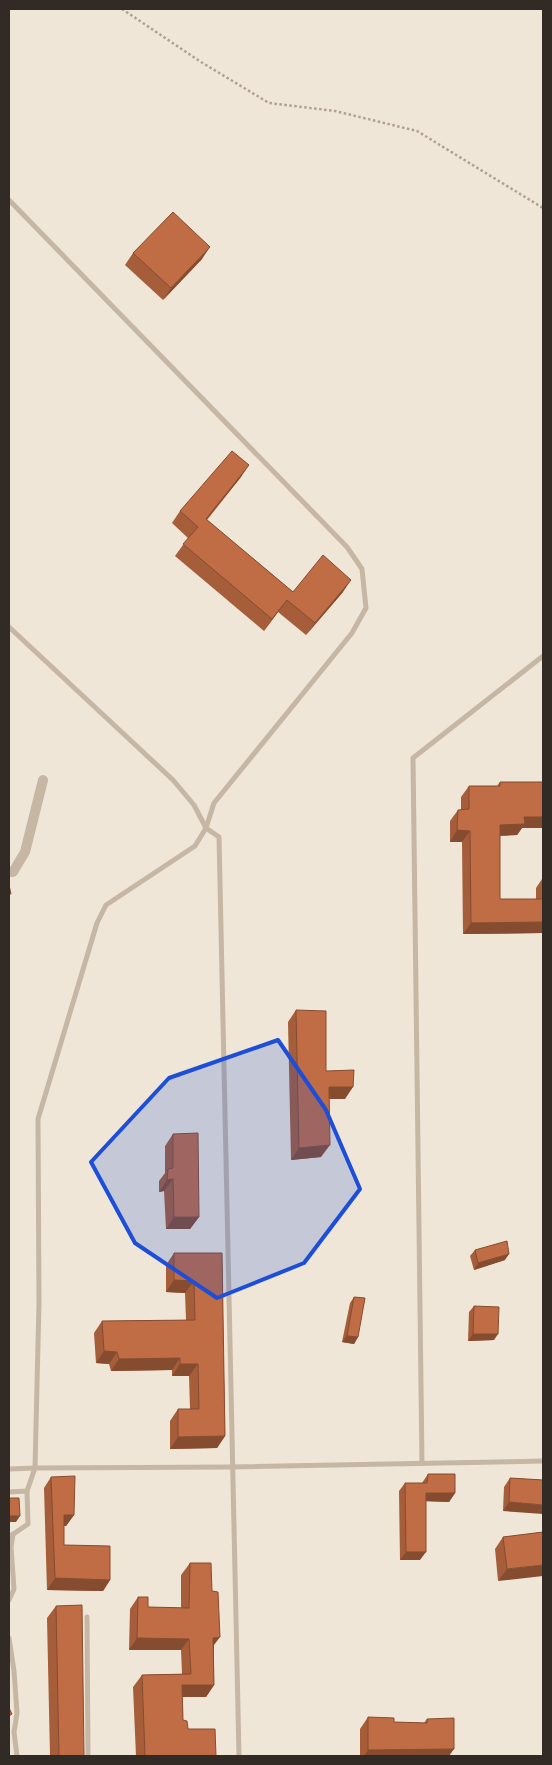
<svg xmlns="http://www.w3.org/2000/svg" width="552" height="1765" viewBox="0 0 552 1765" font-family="Lato,sans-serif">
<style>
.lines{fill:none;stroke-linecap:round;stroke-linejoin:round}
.path{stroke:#b2a08e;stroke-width:2.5;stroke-dasharray:2.5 2.5;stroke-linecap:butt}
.service{stroke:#c6b6a4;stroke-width:5}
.minor{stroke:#c6b6a4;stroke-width:10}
.wall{fill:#a55d3a;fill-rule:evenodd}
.shaded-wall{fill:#864c30}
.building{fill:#c06c44;stroke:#864c30}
.marked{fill:#1d4ed8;fill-opacity:0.2;stroke:#1d4ed8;stroke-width:4;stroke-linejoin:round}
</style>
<rect width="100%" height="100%" fill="#efe6d7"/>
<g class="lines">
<polyline class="path" points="122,9 201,62 269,103 335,111 417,131 543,208"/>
<g class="service">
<polyline points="9,200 347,547 362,569 366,608 352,633 214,803 206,828 219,837 239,1756"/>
<polyline points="9,627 173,780 194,805 206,828 195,846 106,905 97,923 38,1119 39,1303 35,1468 232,1467 543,1461"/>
<polyline points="422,1463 413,758 543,656"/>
<polyline points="9,1469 35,1468 27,1491"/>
<polyline points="9,1492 27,1491 28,1524 9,1537"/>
<polyline points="9,1600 14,1589 11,1547 13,1534"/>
<polyline points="87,1617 88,1756"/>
<polyline points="9,1638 14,1671 17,1713 14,1732 17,1756"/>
</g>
<polyline class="minor" points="9,872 13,872 25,852 43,780"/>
</g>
<g class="wall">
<polygon points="133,253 202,259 163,300 125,265"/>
<polygon points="241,477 207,520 293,592 343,592 306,635 278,612 264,631 175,556 188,538 172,523 180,511"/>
<path d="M500,782h43v151l-80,1 -1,-92h-12v-21l8,-11h3v-13l8,-11h28zM522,828h20v51l-6,9v11h-36v-63l17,-1z"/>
<polygon points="296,1010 326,1071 345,1099 329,1099 321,1157 291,1160 288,1022"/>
<polygon points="173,1134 199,1217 190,1229 166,1229 164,1191 159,1192 159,1181 165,1173 165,1146"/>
<polygon points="475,1250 505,1260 474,1270 470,1256"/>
<polygon points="174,1253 222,1253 225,1436 217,1448 170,1449 170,1421 178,1409 190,1409 189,1376 172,1376 172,1370 111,1371 109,1364 96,1363 94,1333 102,1321 186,1320 185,1293 166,1292 166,1265"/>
<polygon points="354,1297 358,1337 354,1344 342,1342 350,1303"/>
<polygon points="474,1306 494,1340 468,1341 469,1312"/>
<polygon points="428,1474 455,1493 449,1502 426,1501 420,1560 400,1560 399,1491 405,1483 422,1483"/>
<polygon points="51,1477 74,1515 66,1526 64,1526 64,1545 110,1580 103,1591 47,1590 44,1488"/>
<polygon points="510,1478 543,1480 503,1511 504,1487"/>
<polygon points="543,1532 498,1581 495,1549 503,1537"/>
<polygon points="190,1563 214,1646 214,1685 206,1697 182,1697 183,1720 188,1729 216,1756 136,1756 133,1687 142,1675 182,1674 181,1650 129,1650 130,1609 138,1597 148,1607 181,1608 181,1575"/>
<polygon points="56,1606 84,1756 50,1756 47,1618"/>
<polygon points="368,1717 394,1722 424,1723 427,1719 449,1756 360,1756 360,1729"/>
</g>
<g class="shaded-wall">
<polygon points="210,247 202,259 163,300 171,288"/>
<polygon points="249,465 241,477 197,531 206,519"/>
<polygon points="351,580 343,592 306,635 315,623"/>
<polygon points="287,600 278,612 264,631 272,619"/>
<polygon points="524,817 543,817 543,826 542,828 522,828 517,835 492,836 500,825"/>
<polygon points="457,830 470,831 462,842 450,842"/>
<polygon points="543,922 543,933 463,934 471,923"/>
<polygon points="329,1087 353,1087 345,1099 320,1099"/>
<polygon points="330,1145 321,1157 291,1160 299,1148"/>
<polygon points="173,1179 164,1191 159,1192 167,1180"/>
<polygon points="174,1217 199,1217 190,1229 166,1229"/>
<polygon points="509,1254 505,1260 474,1270 478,1263"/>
<polygon points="174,1280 194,1281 185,1293 166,1292"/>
<polygon points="473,1334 498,1334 494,1340 468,1341"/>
<polygon points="347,1336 358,1337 354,1344 342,1342"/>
<polygon points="104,1351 117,1352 109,1364 96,1363"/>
<polygon points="180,1358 172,1370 111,1371 119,1359"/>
<polygon points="180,1364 198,1364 189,1376 172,1376"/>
<polygon points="225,1436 217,1448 170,1449 178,1437"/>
<polygon points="426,1493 455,1493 449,1502 420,1501"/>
<polygon points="509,1502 543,1505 543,1514 503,1511"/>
<polygon points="64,1515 74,1515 66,1526 56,1526"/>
<polygon points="9,1516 20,1516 16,1522 9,1522"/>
<polygon points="406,1552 426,1552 420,1560 400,1560"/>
<polygon points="543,1565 543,1576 498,1581 507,1569"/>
<polygon points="55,1578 110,1580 103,1591 47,1590"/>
<polygon points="220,1637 211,1649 213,1638"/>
<polygon points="137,1638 189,1639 181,1650 129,1650"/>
<polygon points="182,1685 214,1685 206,1697 174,1697"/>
<polygon points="454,1749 449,1756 364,1756 368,1750"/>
</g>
<g class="building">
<polygon points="173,212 210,247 171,288 133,253"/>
<polygon points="232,451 249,465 206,519 293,592 323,555 351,580 315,623 287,600 272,619 183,544 198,527 180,511"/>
<polygon points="500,782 543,782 543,817 524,817 525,824 500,825 500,899 543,899 543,922 471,923 470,831 457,830 458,810 469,809 469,786 500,786"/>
<polygon points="9,885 11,894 9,894"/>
<polygon points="296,1010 326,1011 326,1071 354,1070 353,1087 329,1087 330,1145 299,1148"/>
<polygon points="198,1133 199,1217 174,1217 173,1179 167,1180 168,1169 173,1168 173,1134"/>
<polygon points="507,1241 509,1254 478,1263 475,1250"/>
<polygon points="174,1253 222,1253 225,1436 178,1437 178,1409 199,1409 198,1364 180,1364 180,1358 119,1359 117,1352 104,1351 102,1321 195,1320 194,1281 174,1280"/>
<polygon points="354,1297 365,1298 358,1337 347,1336"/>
<polygon points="474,1306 499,1307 498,1334 473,1334"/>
<polygon points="428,1474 455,1474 455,1493 426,1493 426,1552 406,1552 405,1483 427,1483"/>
<polygon points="75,1476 74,1515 64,1515 64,1545 110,1546 110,1580 55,1578 51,1477"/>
<polygon points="510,1478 543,1480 543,1505 509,1502"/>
<polygon points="9,1498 19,1498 20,1516 9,1516"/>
<polygon points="543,1532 543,1565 507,1569 503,1537"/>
<polygon points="190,1563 211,1563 212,1591 218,1592 220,1637 213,1638 214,1685 182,1685 183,1720 187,1721 188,1729 215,1729 216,1756 145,1756 142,1675 191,1674 189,1639 137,1638 138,1597 148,1597 148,1607 189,1608"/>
<polygon points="82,1605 84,1756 59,1756 56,1606"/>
<polygon points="9,1708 12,1714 9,1716"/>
<polygon points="368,1717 394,1718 394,1722 427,1723 427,1719 454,1718 454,1749 368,1750"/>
</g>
<path class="marked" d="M278,1040l48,70 34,79 -56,74 -87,35 -82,-55 -44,-81 78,-84z"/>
<rect width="552" height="1765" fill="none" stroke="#322a25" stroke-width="20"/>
</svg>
